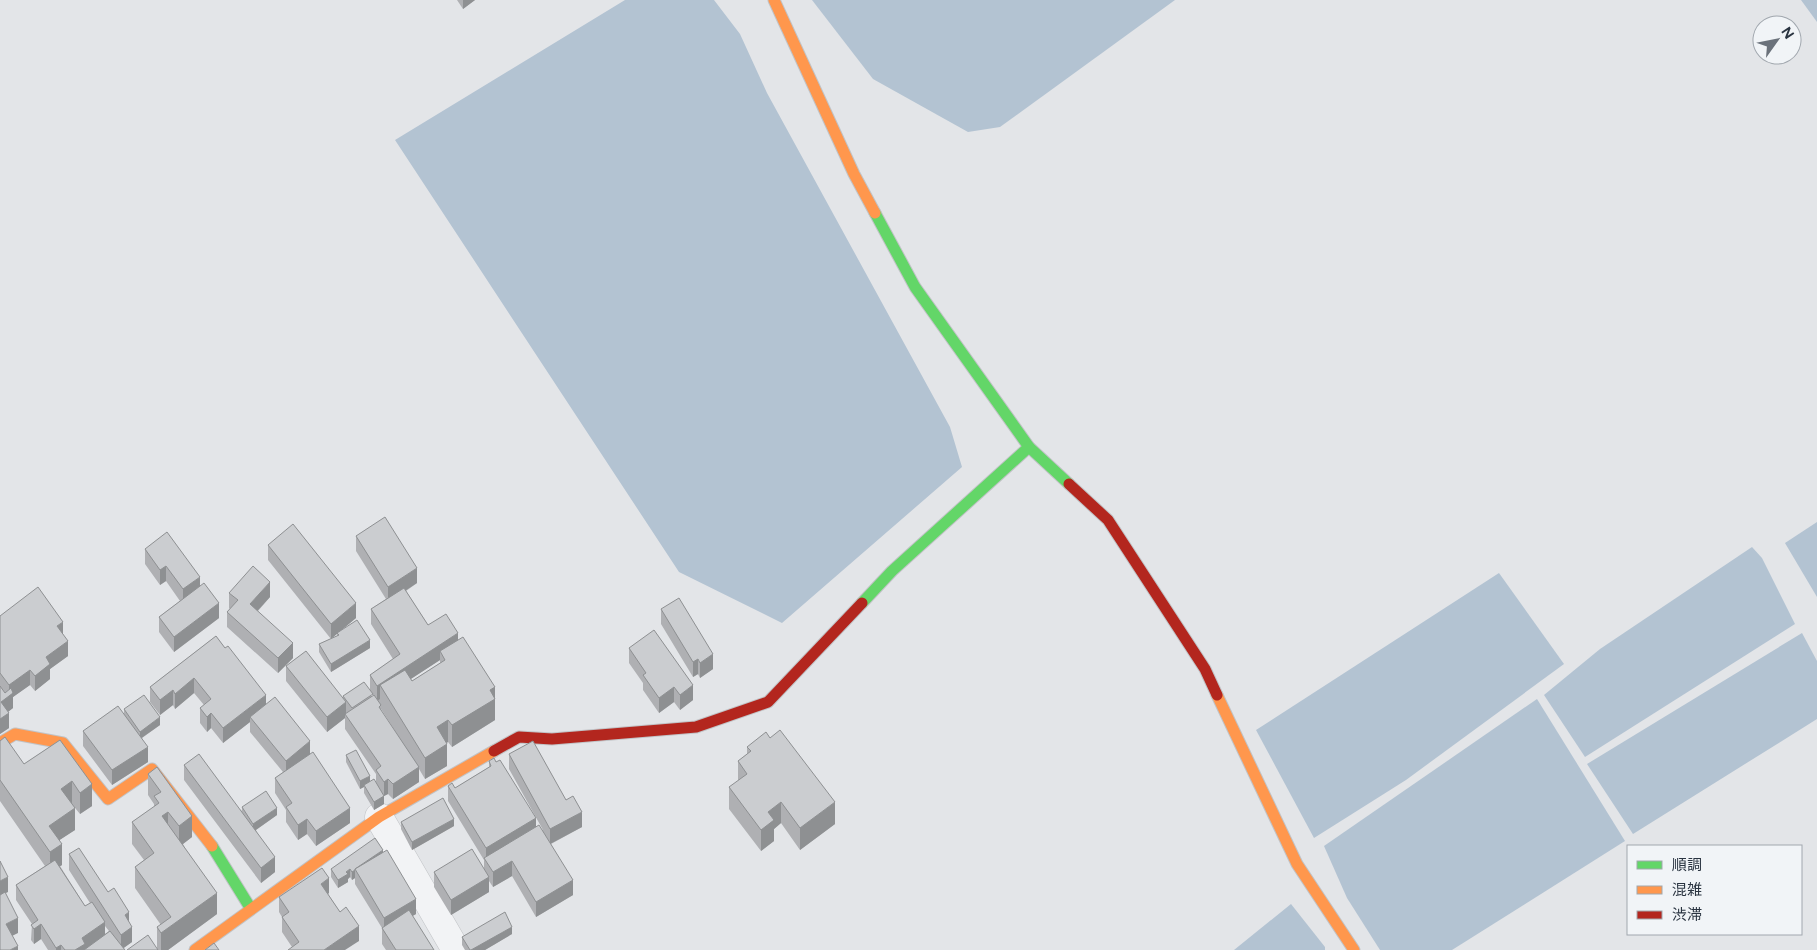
<svg xmlns="http://www.w3.org/2000/svg" width="1817" height="950" viewBox="0 0 1817 950" font-family="Figtree,'Noto Sans JP',sans-serif">
<style>
.water{fill:#b3c3d2}
.lines{fill:none;stroke-linecap:round;stroke-linejoin:round}
.street-casing{stroke:#c1c3c6;stroke-width:29}
.fast-casing{stroke:#c1c3c6;stroke-width:13}
.slow-casing{stroke:#c1c3c6;stroke-width:13}
.jam-casing{stroke:#c1c3c6;stroke-width:13}
.street{stroke:#f2f3f5;stroke-width:28}
.fast{stroke:#63d668;stroke-width:11}
.slow{stroke:#ff974d;stroke-width:11}
.jam{stroke:#b3261e;stroke-width:11}
.wall{fill:#afb0b3;fill-rule:evenodd}
.shaded-wall{fill:#8e9092}
.building{fill:#cbcdd0;stroke:#8e9092}
</style>
<rect width="100%" height="100%" fill="#e3e5e8"/>
<g class="water">
<polygon points="625,0 714,0 740,34 767,93 950,427 962,467 782,623 679,572 395,140"/>
<polygon points="812,0 1175,0 1000,127 968,132 873,79"/>
<polygon points="1801,0 1817,0 1817,22"/>
<polygon points="1817,522 1817,597 1785,543"/>
<polygon points="1752,547 1762,558 1795,624 1585,757 1544,695 1600,649"/>
<polygon points="1499,573 1564,664 1406,780 1314,838 1256,730"/>
<polygon points="1802,633 1817,661 1817,719 1633,834 1587,764"/>
<polygon points="1537,699 1625,841 1452,950 1380,950 1347,898 1324,846"/>
<polygon points="1291,904 1325,947 1325,950 1234,950"/>
</g>
<g class="lines">
<g class="street-casing">
<polyline id="street" points="379,817 456,950"/>
</g>
<g class="fast-casing">
<g id="fast">
<polyline points="875,213 915,287 1029,447 1069,484"/>
<polyline points="862,603 892,571 1029,447"/>
<polyline points="212,846 251,909"/>
</g>
</g>
<g class="slow-casing">
<g id="slow">
<polyline points="774,0 854,174 875,213"/>
<polyline points="1217,695 1297,864 1354,950"/>
<polyline points="0,743 15,734 63,743 108,799 152,769 212,846"/>
<polyline points="195,950 379,817 494,751"/>
</g>
</g>
<g class="jam-casing">
<g id="jam">
<polyline points="1069,484 1108,520 1205,669 1217,695"/>
<polyline points="494,751 519,737 552,739 696,727 768,702 862,603"/>
</g>
</g>
<use href="#street" class="street"/>
<use href="#fast" class="fast"/>
<use href="#slow" class="slow"/>
<use href="#jam" class="jam"/>
</g>
<g class="wall">
<polygon points="457,0 475,0 463,9"/>
<path d="M356,536l61,47 -11,8 22,34 30,15 37,47v33l-43,27 -4,-5 -2,1 1,23 -22,13 -6,-10v13l-26,17 -5,-5 -4,2v8l-10,6 -10,-17v-6l-4,2 -14,-27v-7l24,26 6,2v-9l-31,-45v-11l-18,14 -41,-51v-15l57,32v-2h30v-1l-3,-5v-15l23,-16 -22,-35v-15l15,-10 -30,-48zM440,660v3l-28,18 -1,-2zM381,709l18,28 -18,-26z"/>
<polygon points="268,545 356,618 340,631 370,648 331,672 319,652 319,644 337,636 337,633 331,639 268,560"/>
<polygon points="145,549 200,585 219,618 174,652 159,632 159,617 180,601 166,581 160,585 145,564"/>
<polygon points="229,593 270,597 258,611 293,658 278,673 227,627 227,612 230,609 229,608"/>
<polygon points="661,609 713,669 700,678 698,674 693,677 661,624"/>
<polygon points="0,616 63,634 68,656 50,669 50,679 35,691 30,685 13,697 13,708 8,712 9,728 0,734"/>
<polygon points="216,636 266,705 310,754 350,823 316,846 307,834 298,840 286,822 286,810 275,793 275,778 283,772 250,732 250,722 223,743 211,728 207,732 200,723 200,708 204,705 194,693 175,709 173,705 160,715 150,702 150,687"/>
<polygon points="629,648 693,700 680,710 674,702 659,713 643,690 643,683 629,663"/>
<polygon points="124,709 160,725 142,738 148,762 112,785 83,746 83,731 124,714"/>
<path d="M60,740l32,66 -12,8 -9,-11 4,27 -16,10 3,25 -2,1 25,40 5,-3 -21,-33v-16l39,38 21,31 3,19 -9,6 2,2h-77l-7,-11 -7,5 -3,-4 1,-16 -16,-24v-15l29,-19 -45,-65v-60l24,23zM105,926l4,5 -4,3z"/>
<polygon points="747,747 835,824 800,850 781,823 774,829 774,841 761,851 729,809 729,787 738,781 738,761 747,754"/>
<polygon points="509,754 566,800 582,827 551,844 573,895 536,917 512,876 493,887 489,881 489,892 451,915 434,887 434,872 484,869 484,860 448,801 448,786 455,788 489,767 489,761 496,762 536,827 543,830 509,769"/>
<polygon points="184,765 242,811 242,807 277,815 256,830 275,872 261,883 184,780"/>
<polygon points="157,767 192,837 183,844 217,914 168,950 127,950 157,949 157,927 161,925 135,888 135,867 144,860 132,844 132,822 154,807 154,804 148,795 148,774"/>
<polygon points="401,822 454,826 412,850 401,829"/>
<polygon points="383,852 416,914 412,916 434,950 386,950 382,944 382,928 355,884 355,878 352,880 350,877 348,879 348,882 338,888 331,877 331,869"/>
<polygon points="329,893 328,894 359,941 292,947 282,932 282,917 279,912 279,897"/>
<polygon points="512,934 485,950 465,950 462,945 462,937"/>
</g>
<g class="shaded-wall">
<polygon points="463,0 475,0 463,9"/>
<polygon points="166,566 166,581 160,585 160,570"/>
<polygon points="417,568 417,583 388,602 388,587"/>
<polygon points="200,577 200,592 183,604 183,589"/>
<polygon points="270,582 270,597 250,619 250,604"/>
<polygon points="219,603 219,618 174,652 174,637"/>
<polygon points="356,603 356,618 331,639 331,624"/>
<polygon points="63,622 63,637 57,626"/>
<polygon points="458,633 458,648 440,651 440,660 386,695 380,685 380,699 377,701 377,686"/>
<polygon points="370,640 370,648 331,672 331,664"/>
<polygon points="68,641 68,656 50,669 50,679 35,691 35,676 46,657"/>
<polygon points="293,643 293,658 278,673 278,658"/>
<polygon points="713,654 713,669 700,678 700,663"/>
<polygon points="698,659 698,674 693,677 693,662"/>
<polygon points="30,670 30,685 13,697 13,708 1,717 1,702 9,696 9,685"/>
<polygon points="194,678 194,693 175,709 175,694"/>
<polygon points="693,685 693,700 680,710 680,695"/>
<polygon points="495,687 495,720 452,747 452,725 490,690"/>
<polygon points="674,687 674,702 659,713 659,698"/>
<polygon points="173,690 173,705 160,715 160,700"/>
<polygon points="266,695 266,710 250,717 250,722 223,743 223,728"/>
<polygon points="346,702 346,715 345,714 345,718 327,732 327,717"/>
<polygon points="9,713 9,728 0,734 0,719"/>
<polygon points="211,713 211,728 207,732 207,717"/>
<polygon points="160,717 160,725 140,739 140,732"/>
<polygon points="448,720 448,742 437,749 437,727"/>
<polygon points="310,741 310,756 286,776 286,761"/>
<polygon points="447,744 447,766 425,779 425,758"/>
<polygon points="148,747 148,762 112,785 112,770"/>
<polygon points="419,767 419,782 393,799 393,784"/>
<polygon points="370,776 370,784 364,785 364,787 360,789 360,781"/>
<polygon points="388,779 388,794 384,796 384,804 374,810 374,802 384,796 384,782"/>
<polygon points="72,781 72,803 61,810 61,789"/>
<polygon points="92,784 92,806 80,814 80,793"/>
<polygon points="781,802 781,823 774,829 774,841 761,851 761,830 768,812"/>
<polygon points="835,802 835,824 800,850 800,828"/>
<polygon points="75,808 75,830 49,847 49,826"/>
<polygon points="277,808 277,815 253,832 253,824"/>
<polygon points="350,808 350,823 316,846 316,831"/>
<polygon points="168,812 168,833 162,816"/>
<polygon points="582,812 582,827 550,844 550,829"/>
<polygon points="192,816 192,837 179,847 179,826"/>
<polygon points="536,818 536,833 486,861 486,848"/>
<polygon points="307,819 307,834 298,840 298,825"/>
<polygon points="454,819 454,826 412,850 412,842"/>
<polygon points="62,844 62,865 50,873 50,852"/>
<polygon points="383,850 383,858 355,870"/>
<polygon points="275,857 275,872 261,883 261,868"/>
<polygon points="512,861 512,876 493,887 493,872"/>
<polygon points="350,869 350,877 348,879 348,882 338,888 338,880"/>
<polygon points="355,870 355,878 352,880 352,872"/>
<polygon points="8,877 8,892 0,896 0,881"/>
<polygon points="489,877 489,892 451,915 451,900"/>
<polygon points="329,878 329,893 321,899 321,884"/>
<polygon points="573,880 573,895 536,917 536,902"/>
<polygon points="217,893 217,914 168,950 161,950 161,933"/>
<polygon points="416,899 416,914 384,933 384,918"/>
<polygon points="129,912 129,927 125,915"/>
<polygon points="18,918 18,933 6,939 6,924"/>
<polygon points="105,922 105,937 86,950 75,950 82,938"/>
<polygon points="41,924 41,939 34,944 34,929"/>
<polygon points="359,926 359,941 345,950 324,950"/>
<polygon points="132,927 132,942 121,950 121,935"/>
<polygon points="512,927 512,934 485,950 471,950"/>
<polygon points="61,945 61,950 56,950 56,948"/>
<polygon points="18,946 18,950 10,950"/>
</g>
<g class="building">
<polygon points="385,517 417,568 388,587 356,536"/>
<polygon points="293,524 356,603 331,624 268,545"/>
<polygon points="167,532 200,577 183,589 166,566 160,570 145,549"/>
<polygon points="253,566 270,582 250,604 293,643 278,658 227,612 238,600 229,593"/>
<polygon points="204,583 219,603 174,637 159,617"/>
<polygon points="38,587 63,622 57,626 68,641 46,657 50,664 35,676 30,670 9,685 0,673 0,616"/>
<polygon points="404,588 428,625 446,614 458,633 377,686 370,675 400,654 371,609"/>
<polygon points="679,598 713,654 700,663 698,659 693,662 661,609"/>
<polygon points="357,620 370,640 331,664 319,644 339,635 337,633"/>
<polygon points="654,630 693,685 680,695 674,687 659,698 643,675 646,673 629,648"/>
<polygon points="216,636 225,648 228,646 266,695 223,728 211,713 207,717 200,708 211,699 194,678 175,694 173,690 160,700 150,687"/>
<polygon points="463,637 495,687 490,690 495,699 452,725 448,720 437,727 447,744 425,758 380,685 405,670 412,681 445,660 440,651"/>
<polygon points="306,651 346,702 327,717 286,666"/>
<polygon points="364,682 373,694 352,708 343,696"/>
<polygon points="0,686 5,693 11,688 13,693 1,702 9,713 0,719"/>
<polygon points="144,695 160,717 140,732 124,709"/>
<polygon points="374,695 381,705 379,707 419,767 393,784 388,779 384,782 376,770 381,766 345,714"/>
<polygon points="275,697 310,741 286,761 250,717"/>
<polygon points="118,706 148,747 112,770 83,731"/>
<polygon points="780,730 835,802 800,828 781,802 768,812 774,820 761,830 729,787 747,774 738,761 751,751 747,747 766,732 770,738"/>
<polygon points="5,737 24,764 60,740 92,784 80,793 72,781 61,789 75,808 49,826 62,844 50,852 0,780 0,741"/>
<polygon points="533,741 566,800 573,796 582,812 550,829 509,754"/>
<polygon points="356,750 370,776 360,781 346,755"/>
<polygon points="313,752 350,808 316,831 307,819 298,825 286,807 292,803 275,778"/>
<polygon points="199,754 275,857 261,868 184,765"/>
<polygon points="494,758 496,762 500,760 536,818 486,848 448,786 452,783 455,788 491,766 489,761"/>
<polygon points="157,767 192,816 179,826 168,812 162,816 217,893 161,933 157,927 171,917 135,867 154,853 132,822 159,803 154,796 161,792 148,774"/>
<polygon points="374,779 384,796 374,802 364,785"/>
<polygon points="266,791 277,808 253,824 242,807"/>
<polygon points="443,798 454,819 412,842 401,822"/>
<polygon points="539,825 573,880 536,902 512,861 493,872 484,858"/>
<polygon points="375,838 383,850 355,869 355,870 352,872 350,869 346,872 348,874 338,880 331,869"/>
<polygon points="79,848 108,892 114,888 129,912 125,915 132,927 121,935 69,854"/>
<polygon points="472,849 489,877 451,900 434,872"/>
<polygon points="387,850 416,899 384,918 355,869"/>
<polygon points="55,860 85,906 92,902 105,922 82,938 85,944 75,950 65,950 61,945 56,948 41,924 34,929 31,925 38,920 16,885"/>
<polygon points="0,861 8,877 0,881"/>
<polygon points="322,868 329,878 321,884 340,912 346,907 359,926 324,950 288,950 299,942 282,917 289,912 279,897"/>
<polygon points="5,892 18,918 6,924 18,946 10,950 0,950 0,895"/>
<polygon points="409,910 434,950 396,950 382,928"/>
<polygon points="505,912 512,927 471,950 470,950 462,937"/>
<polygon points="110,931 125,950 84,950"/>
<polygon points="148,935 158,950 127,950"/>
<polygon points="214,943 219,950 205,950"/>
</g>
<rect x="1627" y="845" width="175" height="90" fill="#f1f4f7" stroke="#a1a7ae"/>
<rect x="1637" y="861" width="25" height="8" fill="#63d668" stroke="#a1a7ae"/>
<text x="1672" y="870" font-size="15" fill="#2a3441">順調</text>
<rect x="1637" y="886" width="25" height="8" fill="#ff974d" stroke="#a1a7ae"/>
<text x="1672" y="895" font-size="15" fill="#2a3441">混雑</text>
<rect x="1637" y="911" width="25" height="8" fill="#b3261e" stroke="#a1a7ae"/>
<text x="1672" y="920" font-size="15" fill="#2a3441">渋滞</text>
<g transform="translate(1777 40) rotate(57)"><circle r="24" fill="#f1f4f7" stroke="#a1a7ae"/>
<path d="M0-4L9 19L0 12L-9 19Z" fill="#6b727b"/>
<text y="-8" font-size="14" font-weight="bold" text-anchor="middle" fill="#2a3441">N</text>
</g>
</svg>
